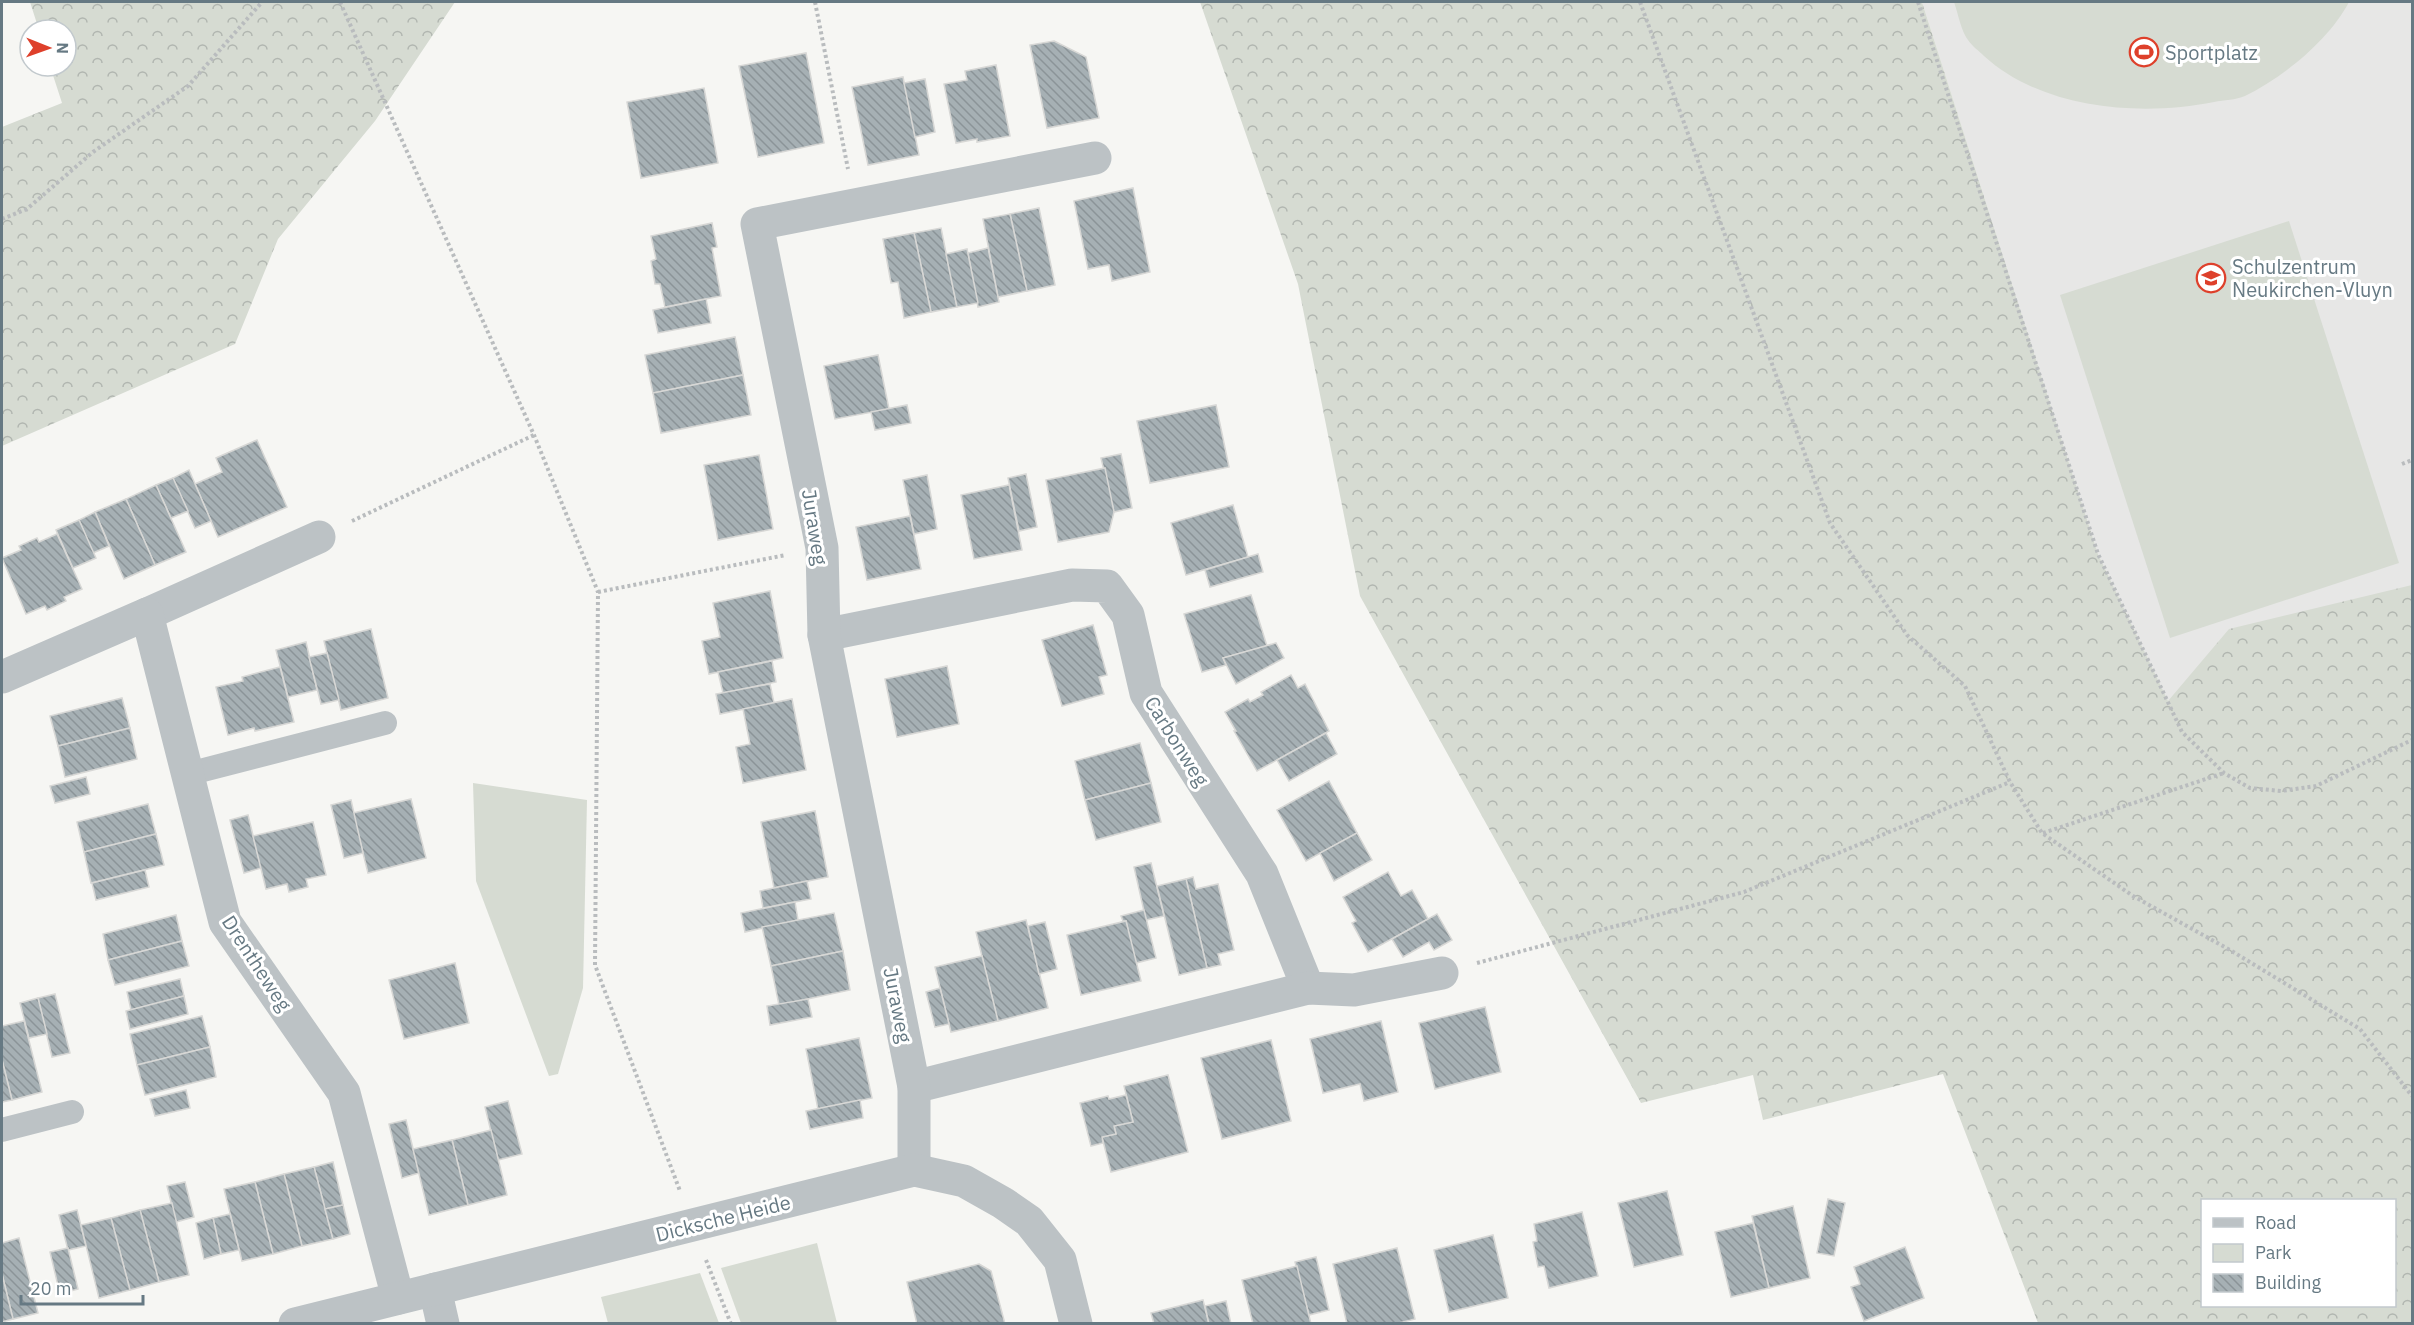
<svg xmlns="http://www.w3.org/2000/svg" width="2414" height="1325" viewBox="0 0 2414 1325" font-family="'IBM Plex Sans',sans-serif">
<style>
.built{fill:#e7e7e6}
.forest{fill:url(#forest-crowns);fill-rule:evenodd}
.park{fill:#d6dbd2}
.building{fill:url(#building-back-hatch);stroke:#d7d7d5;stroke-width:1.5}
.lines{fill:none;stroke-linecap:round;stroke-linejoin:round}
.path{stroke:#b9bcbe;stroke-width:4;stroke-dasharray:3 3;stroke-linecap:butt}
.service{stroke:#bcc2c5;stroke-width:24}
.minor{stroke:#bcc2c5;stroke-width:33}
.labels{text-anchor:middle;dominant-baseline:central;stroke-width:6;stroke-linejoin:round;paint-order:stroke}
.poi-label{font-size:20px;fill:#667983;stroke:#fff;text-anchor:start}
.street-label{font-size:20px;fill:#667983;stroke:#fff}
</style>
<defs>
<pattern id="forest-crowns" width="20" height="18" patternUnits="userSpaceOnUse" patternTransform="scale(1.5)"><rect width="20" height="18" fill="#d6dbd2"/><path d="M2 6a3 3 0 1 1 6 0M12 15a3 3 0 1 1 6 0" fill="none" stroke="#b1b6b0"/></pattern>
<pattern id="building-back-hatch" width="6" height="6" patternUnits="userSpaceOnUse" patternTransform="scale(1.5)"><rect width="6" height="6" fill="#a6b0b4"/><path d="M-1 5l2 2M0 0l6 6M5-1l2 2" fill="none" stroke="#8b9498"/></pattern>
</defs>
<rect width="100%" height="100%" fill="#f6f6f3"/>
<polygon class="built" points="1922,2 2412,2 2412,624 2168,702 2098,554"/>
<g class="forest">
<polygon points="30,2 455,2 375,121 278,239 235,344 2,446 2,127 62,103 50,66 66,66 66,30 39,30"/>
<path d="M1200,2h722l176,552 70,147 61,-72 183,-44v738h-374l-95,-249 -180,46 -10,-45 -112,28 -281,-507 -62,-312zM2202,1200h192v106h-192z"/>
</g>
<g class="park">
<path d="M1954,2h395c-20,38 -65,75 -104,94 -9,4 -21,4 -31,6 -74,15 -172,7 -230,-46 -5,-5 -12,-10 -16,-16 -7,-9 -10,-27 -14,-38z"/>
<polygon points="2289,221 2399,563 2170,638 2060,295"/>
<polygon points="473,783 587,800 583,988 558,1074 549,1076 476,881"/>
<polygon points="817,1243 837,1323 741,1323 721,1268"/>
<polygon points="700,1273 719,1323 608,1323 601,1297"/>
</g>
<g class="building">
<polygon points="1054,41 1086,57 1099,118 1047,128 1030,45"/>
<polygon points="806,53 824,143 758,157 739,66"/>
<polygon points="996,65 1010,136 977,142 977,139 956,143 944,84 967,80 965,71"/>
<polygon points="903,77 919,155 868,165 852,87"/>
<polygon points="925,79 935,132 915,137 904,83"/>
<polygon points="704,88 718,163 641,178 627,102"/>
<polygon points="1133,188 1150,272 1112,281 1109,265 1088,269 1074,201"/>
<polygon points="1039,208 1055,285 1027,291 1010,214"/>
<polygon points="1010,214 1027,291 998,297 983,219"/>
<polygon points="712,223 717,247 712,248 721,296 665,307 660,284 655,284 651,261 656,259 651,236"/>
<polygon points="941,228 957,307 931,312 914,233"/>
<polygon points="914,233 931,312 904,318 898,282 891,283 883,239"/>
<polygon points="988,248 999,302 978,307 968,253"/>
<polygon points="967,249 978,303 957,307 946,254"/>
<polygon points="706,299 711,323 658,333 653,310"/>
<polygon points="735,337 743,375 653,393 645,355"/>
<polygon points="878,355 889,409 835,419 824,366"/>
<polygon points="743,375 751,415 661,433 653,393"/>
<polygon points="907,405 911,423 875,430 871,412"/>
<polygon points="1216,405 1229,467 1150,483 1137,421"/>
<polygon points="257,440 287,507 218,537 195,484 222,472 216,458"/>
<polygon points="1121,454 1132,508 1114,512 1101,458"/>
<polygon points="759,455 773,529 718,540 704,465"/>
<polygon points="1105,468 1114,512 1109,532 1058,542 1046,480"/>
<polygon points="189,470 211,521 195,528 173,478"/>
<polygon points="1026,474 1037,527 1019,531 1008,478"/>
<polygon points="927,475 937,529 914,534 903,480"/>
<polygon points="173,478 188,511 171,518 156,485"/>
<polygon points="156,485 186,552 155,565 126,499"/>
<polygon points="1009,485 1022,550 974,559 961,495"/>
<polygon points="126,499 155,565 124,579 95,512"/>
<polygon points="1233,505 1248,557 1186,575 1171,523"/>
<polygon points="95,512 109,546 93,553 79,520"/>
<polygon points="910,516 921,569 867,580 856,527"/>
<polygon points="79,520 96,558 73,568 56,530"/>
<polygon points="57,534 82,589 64,597 66,601 47,610 45,606 26,614 2,558 21,550 19,546 37,538 39,542"/>
<polygon points="1258,554 1263,572 1210,587 1205,570"/>
<polygon points="770,591 783,658 709,674 702,641 720,637 713,603"/>
<polygon points="1251,595 1267,646 1223,658 1226,665 1202,672 1184,614"/>
<polygon points="1093,625 1107,675 1099,677 1104,694 1062,706 1042,640"/>
<polygon points="371,629 388,698 341,710 324,641"/>
<polygon points="306,642 317,690 288,697 276,650"/>
<polygon points="1276,643 1284,658 1236,684 1223,658"/>
<polygon points="327,653 339,700 321,704 309,657"/>
<polygon points="772,661 776,682 723,693 718,672"/>
<polygon points="947,666 959,724 897,737 885,679"/>
<polygon points="280,667 294,722 255,731 254,728 228,735 216,687 243,681 242,677"/>
<polygon points="1291,675 1298,688 1305,684 1329,731 1257,771 1234,731 1236,731 1225,712 1248,699 1250,702 1263,695 1261,692"/>
<polygon points="770,684 774,703 720,714 716,694"/>
<polygon points="122,698 130,728 58,746 50,716"/>
<polygon points="792,699 806,770 743,783 736,747 750,744 743,709"/>
<polygon points="130,728 137,759 65,777 58,746"/>
<polygon points="1326,733 1337,754 1289,781 1277,760"/>
<polygon points="1140,743 1151,783 1085,800 1075,761"/>
<polygon points="86,777 90,794 55,803 50,786"/>
<polygon points="1329,781 1357,833 1306,861 1277,810"/>
<polygon points="1151,783 1161,822 1096,840 1085,800"/>
<polygon points="411,799 426,858 368,873 353,813"/>
<polygon points="351,800 363,853 344,858 331,805"/>
<polygon points="148,804 156,834 84,852 77,822"/>
<polygon points="815,811 828,877 774,888 761,822"/>
<polygon points="248,815 261,868 244,873 230,820"/>
<polygon points="313,822 326,875 306,879 308,887 289,892 287,884 266,889 253,836"/>
<polygon points="1357,833 1372,860 1334,881 1320,853"/>
<polygon points="156,834 164,865 91,883 84,852"/>
<polygon points="1151,863 1164,916 1146,920 1134,867"/>
<polygon points="145,870 149,887 96,900 92,883"/>
<polygon points="1388,872 1401,896 1412,890 1428,919 1368,952 1352,923 1356,921 1343,897"/>
<polygon points="1193,877 1196,889 1218,884 1234,950 1218,954 1221,965 1207,968 1186,879"/>
<polygon points="1186,879 1207,968 1179,975 1157,886"/>
<polygon points="807,881 811,899 763,908 760,891"/>
<polygon points="795,902 798,920 745,932 741,913"/>
<polygon points="1144,910 1156,958 1136,963 1126,921 1123,921 1121,916"/>
<polygon points="834,913 843,951 771,966 762,927"/>
<polygon points="1437,914 1452,940 1434,950 1429,942 1403,957 1392,939"/>
<polygon points="176,915 182,941 108,960 103,934"/>
<polygon points="1026,920 1048,1008 998,1021 976,932"/>
<polygon points="1126,921 1141,981 1081,995 1067,935"/>
<polygon points="1045,922 1057,969 1039,974 1028,926"/>
<polygon points="182,941 189,966 115,985 108,960"/>
<polygon points="843,951 850,990 779,1005 771,966"/>
<polygon points="982,956 998,1021 951,1032 935,967"/>
<polygon points="455,963 469,1023 404,1039 389,980"/>
<polygon points="180,979 184,996 131,1010 127,992"/>
<polygon points="940,988 949,1024 935,1027 926,992"/>
<polygon points="55,994 70,1053 52,1057 38,998"/>
<polygon points="184,996 188,1014 130,1029 126,1011"/>
<polygon points="38,998 47,1034 29,1038 20,1003"/>
<polygon points="808,999 812,1017 770,1025 767,1006"/>
<polygon points="1485,1007 1501,1072 1435,1089 1419,1023"/>
<polygon points="202,1016 210,1047 137,1065 130,1034"/>
<polygon points="24,1021 42,1092 12,1100 2,1060 2,1026"/>
<polygon points="1381,1021 1398,1092 1364,1101 1360,1084 1323,1093 1310,1039"/>
<polygon points="859,1038 872,1098 818,1109 806,1049"/>
<polygon points="1271,1040 1291,1121 1222,1139 1201,1058"/>
<polygon points="210,1047 216,1077 145,1095 137,1065"/>
<polygon points="2,1060 12,1100 2,1102"/>
<polygon points="1168,1075 1188,1152 1111,1172 1102,1137 1116,1134 1114,1126 1133,1122 1124,1086"/>
<polygon points="186,1090 190,1108 155,1116 150,1099"/>
<polygon points="1126,1095 1133,1122 1114,1126 1116,1134 1102,1137 1103,1143 1091,1146 1080,1103 1108,1096 1109,1099"/>
<polygon points="860,1100 863,1118 810,1129 806,1111"/>
<polygon points="508,1101 522,1154 498,1160 485,1107"/>
<polygon points="406,1120 419,1173 402,1178 389,1124"/>
<polygon points="491,1130 507,1195 468,1205 452,1140"/>
<polygon points="452,1140 468,1205 429,1215 413,1149"/>
<polygon points="333,1162 343,1205 325,1209 314,1167"/>
<polygon points="314,1167 333,1239 302,1246 284,1174"/>
<polygon points="284,1174 302,1246 273,1254 255,1182"/>
<polygon points="185,1182 194,1217 176,1222 167,1186"/>
<polygon points="255,1182 273,1254 242,1261 224,1189"/>
<polygon points="1667,1191 1683,1255 1634,1267 1618,1203"/>
<polygon points="1828,1199 1845,1203 1834,1256 1817,1253"/>
<polygon points="172,1203 189,1275 159,1282 140,1210"/>
<polygon points="343,1205 350,1234 333,1239 325,1209"/>
<polygon points="1793,1206 1810,1278 1769,1288 1752,1216"/>
<polygon points="77,1210 86,1246 68,1250 59,1215"/>
<polygon points="140,1210 159,1282 130,1290 111,1218"/>
<polygon points="1582,1212 1598,1276 1549,1288 1544,1266 1538,1267 1533,1242 1537,1241 1534,1224"/>
<polygon points="230,1214 239,1250 221,1254 213,1218"/>
<polygon points="111,1218 130,1290 99,1298 81,1225"/>
<polygon points="213,1218 221,1254 204,1259 196,1223"/>
<polygon points="1753,1223 1769,1288 1731,1297 1715,1232"/>
<polygon points="1493,1235 1508,1298 1449,1312 1434,1250"/>
<polygon points="19,1238 38,1313 13,1319 2,1274 2,1243"/>
<polygon points="1905,1247 1924,1298 1864,1321 1851,1287 1860,1284 1854,1267"/>
<polygon points="68,1248 78,1289 60,1294 50,1252"/>
<polygon points="1397,1248 1415,1319 1395,1324 1347,1324 1333,1264"/>
<polygon points="1316,1257 1329,1310 1309,1315 1295,1262"/>
<polygon points="979,1264 991,1271 1005,1324 917,1324 907,1282"/>
<polygon points="1297,1266 1311,1324 1253,1324 1242,1280"/>
<polygon points="2,1274 13,1319 2,1322"/>
<polygon points="1203,1300 1209,1324 1154,1324 1151,1313"/>
<polygon points="1226,1301 1231,1324 1209,1324 1205,1306"/>
</g>
<g class="lines">
<g class="path">
<polyline points="340,2 534,435 598,592 595,965 680,1191"/>
<polyline points="815,2 848,169"/>
<polyline points="1640,2 1830,523 1907,635 1965,686 2010,782 2042,833 2133,896 2230,950 2360,1029 2412,1096"/>
<polyline points="1918,2 2098,554 2182,732 2224,773 2250,788 2281,791 2316,786 2412,740"/>
<polyline points="2,219 27,209 93,152 188,86 262,2"/>
<polyline points="2402,464 2412,460"/>
<polyline points="352,521 534,435"/>
<polyline points="598,592 786,555"/>
<polyline points="2043,833 2224,773"/>
<polyline points="1477,963 1744,892 2010,782"/>
<polyline points="706,1260 731,1324"/>
</g>
<g class="service">
<polyline points="188,774 385,723"/>
<polyline points="2,1130 72,1112"/>
</g>
<g class="minor">
<polyline points="147,614 319,537"/>
<polyline points="824,635 1072,585 1107,586 1128,615 1146,693 1262,874 1308,988"/>
<polyline points="2,677 147,614 225,922 344,1093 398,1298"/>
<polyline points="914,1087 1308,988 1354,990 1442,973"/>
<polyline points="914,1170 914,1087 824,635 822,548 757,224 1095,158"/>
<polyline points="435,1289 443,1324"/>
<polyline points="295,1324 914,1170 964,1181 1003,1203 1029,1221 1060,1260 1076,1324"/>
</g>
</g>
<defs>
<g id="stadium-ring" transform="scale(1.5)"><circle r="9.5" fill="#fff" stroke="#de402b" stroke-width="1.5"/><path d="M0-5a6.5 5 0 1 0 0 10a6.5 5 0 1 0 0-10ZM-3.5-1.8h7v3.6h-7Z" fill="#de402b"/></g>
<g id="school-ring" transform="scale(1.5)"><circle r="9.5" fill="#fff" stroke="#de402b" stroke-width="1.5"/><path d="M0-5L7-2L0 1L-7-2ZM-4 1L0 2.5L4 1V4Q0 6-4 4Z" fill="#de402b"/></g>
</defs>
<g fill-rule="evenodd">
<use href="#stadium-ring" x="2144" y="52"/>
<use href="#school-ring" x="2211" y="278"/>
</g>
<g class="labels">
<g class="poi-label">
<text x="2165" y="52">Sportplatz</text>
<text x="2232" y="266">Schulzentrum<tspan x="2232" dy="23">Neukirchen-Vluyn</tspan></text>
</g>
<g class="street-label">
<text transform="translate(815 527) rotate(81)">Juraweg</text>
<text transform="translate(1177 741) rotate(58)">Carbonweg</text>
<text transform="translate(257 963) rotate(57)">Drentheweg</text>
<text transform="translate(898 1005) rotate(79)">Juraweg</text>
<text transform="translate(723 1218) rotate(-14)">Dicksche Heide</text>
</g>
</g>
<rect width="2414" height="1325" fill="none" stroke="#667983" stroke-width="6"/>
<rect x="2201" y="1199" width="195" height="108" fill="#ffffff" stroke="#c2c9cd" stroke-width="1.5"/>
<rect x="2213" y="1218" width="30" height="9" fill="#bcc2c5" stroke="#c2c9cd" stroke-width="1.5"/>
<text x="2255" y="1229" font-size="18" fill="#667983">Road</text>
<rect x="2213" y="1244" width="30" height="18" fill="#d6dbd2" stroke="#c2c9cd" stroke-width="1.5"/>
<text x="2255" y="1259" font-size="18" fill="#667983">Park</text>
<rect x="2213" y="1274" width="30" height="18" fill="url(#building-back-hatch)" stroke="#c2c9cd" stroke-width="1.5"/>
<text x="2255" y="1289" font-size="18" fill="#667983">Building</text>
<g transform="translate(48 48) rotate(91)"><circle r="28" fill="#ffffff" stroke="#c2c9cd" stroke-width="1.5"/>
<path d="M0-4.5L10 22L0 15L-10 22Z" fill="#de402b"/>
<text y="-9" font-size="16" font-weight="bold" text-anchor="middle" fill="#667983">N</text>
</g>
<path d="M21 1295v9h122v-9" fill="none" stroke="#667983" stroke-width="3"/>
<text x="30" y="1295" font-size="18" fill="#667983" stroke="#ffffff" stroke-width="4.5" paint-order="stroke">20 m</text>
</svg>
